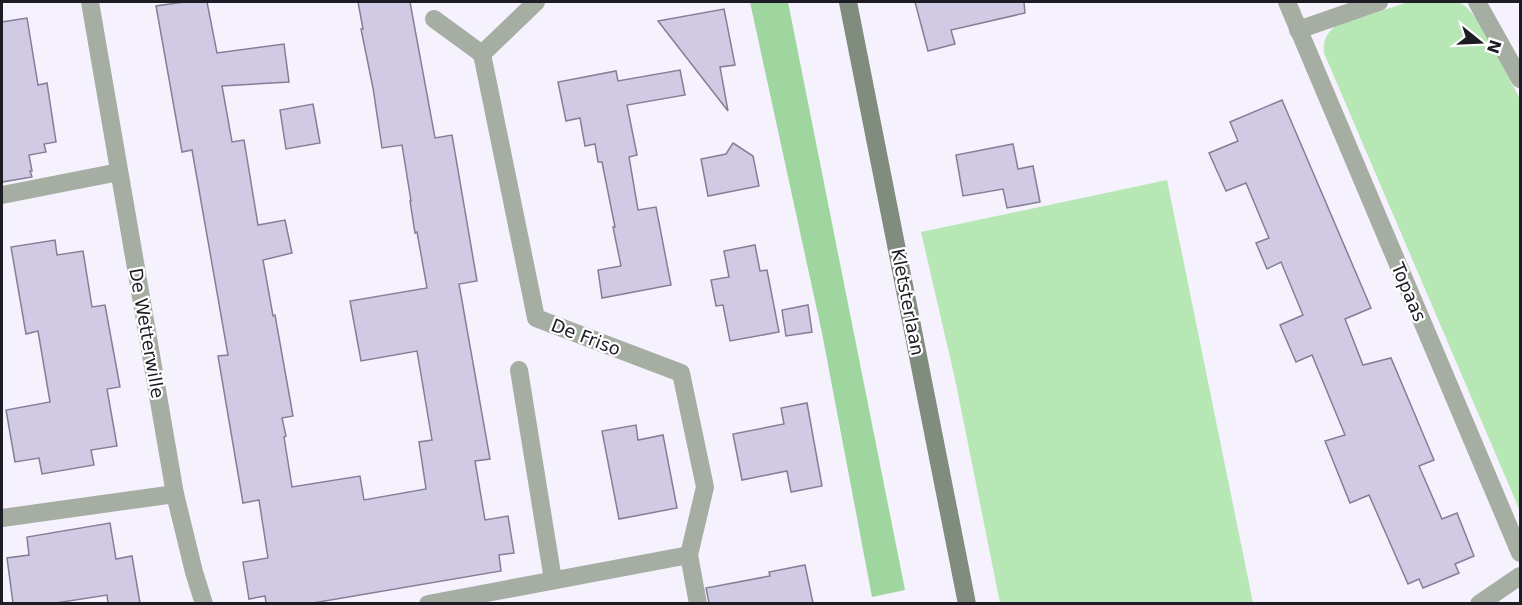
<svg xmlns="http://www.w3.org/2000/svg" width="1522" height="605" viewBox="0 0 1522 605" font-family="'DejaVu Sans',sans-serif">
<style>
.green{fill:#b6e7b4}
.forest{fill:#9fd59e}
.building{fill:#d1cae5;stroke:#847e97;stroke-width:1.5}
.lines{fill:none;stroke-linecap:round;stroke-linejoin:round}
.street{stroke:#a6aea4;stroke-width:18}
.secondary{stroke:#808c7d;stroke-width:18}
.labels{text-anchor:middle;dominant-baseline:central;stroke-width:4.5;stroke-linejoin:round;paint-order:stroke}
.street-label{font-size:18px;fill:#1d1b24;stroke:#fff}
</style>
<rect width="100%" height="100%" fill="#f5f2fe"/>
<g class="green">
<path d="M1408,2h51l7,5 12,13 42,79v412l-196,-458c-1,-13 2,-19 12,-27z"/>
<polygon points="1167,180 1253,603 1000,603 955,379 921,232"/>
</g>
<polygon class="forest" points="750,2 788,2 905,590 872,597 822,333"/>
<g class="building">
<polygon points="184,2 207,2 217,53 284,44 289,82 222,86 232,142 244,140 258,225 285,220 292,253 263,260 273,316 275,315 293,416 282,418 286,436 284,437 292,487 360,476 364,500 426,489 419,442 432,440 417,351 361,361 350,301 427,288 417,232 415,233 410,201 411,201 402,145 382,148 373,88 361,29 363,29 358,2 410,2 435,138 452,135 477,281 459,284 490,459 475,461 485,520 508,516 514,553 499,555 501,571 313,603 266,603 265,596 249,599 243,562 268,558 259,500 243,503 218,356 228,355 192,150 182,152 156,6"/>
<polygon points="915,2 1024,2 1025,13 951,30 955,44 928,51"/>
<polygon points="724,9 735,65 720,67 728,111 658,21"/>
<polygon points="27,18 38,85 47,83 56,142 44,144 46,152 29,155 32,171 30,171 32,177 2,182 2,22"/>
<polygon points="680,70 685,95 627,105 637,155 629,157 638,210 656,207 671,285 602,298 598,270 621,266 613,227 615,227 602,162 598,162 595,144 585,146 580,118 566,121 558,82 616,71 618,81"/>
<polygon points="1282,100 1371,308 1345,319 1363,365 1391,358 1434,460 1419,466 1442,519 1457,513 1474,556 1455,564 1459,573 1423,588 1419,579 1408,584 1369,495 1350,503 1325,441 1345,435 1312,355 1296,362 1280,325 1303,315 1281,262 1267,269 1256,243 1269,238 1246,183 1226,191 1209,153 1238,141 1230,122"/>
<polygon points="313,104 320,143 286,149 280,110"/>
<polygon points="733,143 753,156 759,186 708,196 701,159 726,154"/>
<polygon points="1013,144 1018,169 1033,166 1040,202 1007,208 1003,189 963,196 956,155"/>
<polygon points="55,240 57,255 83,251 92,307 105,305 120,387 107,389 117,446 91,450 94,465 42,474 39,458 15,462 6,410 50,402 38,331 26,334 11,247"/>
<polygon points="755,245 760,271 767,270 779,332 730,341 723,305 716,306 711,280 729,277 724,251"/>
<polygon points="808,305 812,332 786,336 782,310"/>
<polygon points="807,403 822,486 791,492 787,471 742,480 733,434 784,424 781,408"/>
<polygon points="636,425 638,440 663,435 677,508 619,519 602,431"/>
<polygon points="110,523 116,559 132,556 140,603 108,603 107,595 56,603 13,603 7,558 29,555 27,537"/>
<polygon points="805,565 813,603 709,603 706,588 770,576 769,572"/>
</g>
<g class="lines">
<g class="street">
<polyline points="90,2 175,494 194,572 204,604"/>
<polyline points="536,2 482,54 536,318 681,373 705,487 689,555 698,604"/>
<polyline points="1287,2 1520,553"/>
<polyline points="1477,2 1520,79"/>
<polyline points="434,19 482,54"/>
<polyline points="1298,30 1379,2"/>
<polyline points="2,195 119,172"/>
<polyline points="519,370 553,580"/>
<polyline points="2,518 175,494"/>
<polyline points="428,604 689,555"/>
<polyline points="1479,604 1520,576"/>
</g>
<polyline class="secondary" points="848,2 967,604"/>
</g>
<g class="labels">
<g class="street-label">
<text transform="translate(1409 292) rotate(67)">Topaas</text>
<text transform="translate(908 302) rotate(79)">Kletsterlaan</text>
<text transform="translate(147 333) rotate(80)">De Wetterwille</text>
<text transform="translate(586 337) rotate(21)">De Friso</text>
</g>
</g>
<rect width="1522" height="605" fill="none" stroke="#1d1b24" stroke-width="6"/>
<g transform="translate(1480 42) rotate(108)" stroke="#ffffff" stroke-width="4.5" paint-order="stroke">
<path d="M0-4.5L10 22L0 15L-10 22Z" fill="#1d1b24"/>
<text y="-9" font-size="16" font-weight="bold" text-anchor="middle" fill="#1d1b24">N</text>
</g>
</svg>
